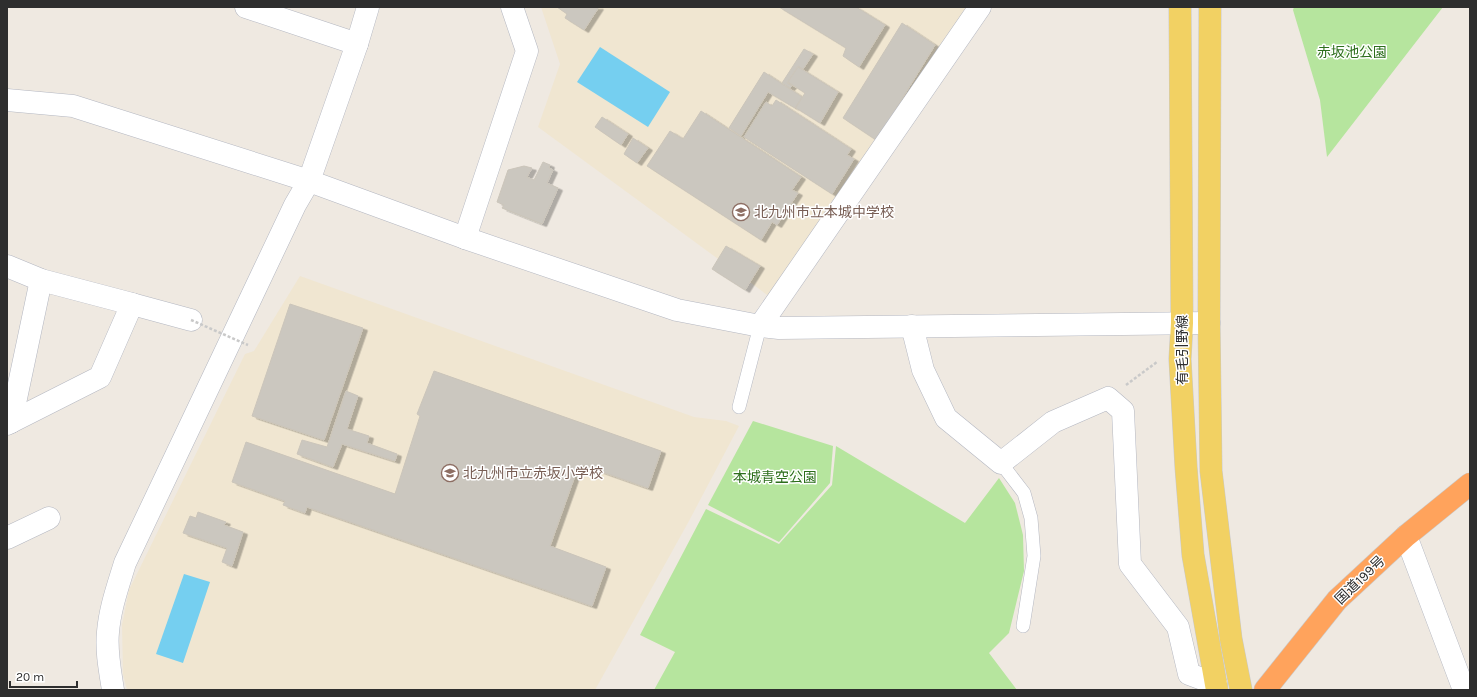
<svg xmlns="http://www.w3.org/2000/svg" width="1477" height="697" viewBox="0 0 1477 697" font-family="Karla,'Noto Sans JP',sans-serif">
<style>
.education{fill:#f0e6d1}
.green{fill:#b6e59e}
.water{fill:#75cff0}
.building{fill:#cbc7bf;stroke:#cbc5ba;filter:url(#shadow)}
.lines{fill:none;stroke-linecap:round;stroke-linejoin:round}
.lane-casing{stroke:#b4b7c1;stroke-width:14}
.street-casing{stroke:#b4b7c1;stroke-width:23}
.secondary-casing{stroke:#b4b7c1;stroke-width:23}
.primary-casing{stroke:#c9c9c9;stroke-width:23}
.highway-casing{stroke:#c9c9c9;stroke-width:23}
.path{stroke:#c9c9c9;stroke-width:2.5;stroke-dasharray:3 2;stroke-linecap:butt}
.lane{stroke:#fff;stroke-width:13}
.street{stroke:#fff;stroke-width:22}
.secondary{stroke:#fff;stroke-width:22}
.primary{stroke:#f2d163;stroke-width:22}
.highway{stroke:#ffa35c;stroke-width:22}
.path-bridge{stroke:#c9c9c9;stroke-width:2.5;stroke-dasharray:3 2;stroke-linecap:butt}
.labels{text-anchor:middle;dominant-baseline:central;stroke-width:3;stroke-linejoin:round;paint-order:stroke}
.park-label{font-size:14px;fill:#2c6e1b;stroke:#fff}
.education-label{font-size:14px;fill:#785e54;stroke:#fff;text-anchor:start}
.street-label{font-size:14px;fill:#2e2e2e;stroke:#fff}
</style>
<defs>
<filter id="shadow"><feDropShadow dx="4.5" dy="2.5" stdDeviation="0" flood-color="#0004"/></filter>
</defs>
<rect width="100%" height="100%" fill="#efe9e1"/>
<g class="education">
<polygon points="541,7 968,7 770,297 538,127 560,64"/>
<polygon points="300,276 694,417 726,421 739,426 689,521 595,690 127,690 123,674 122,625 129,590 245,354 254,351"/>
</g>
<g class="green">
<polygon points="1294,7 1443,7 1327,157 1320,100 1293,10"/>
<polygon points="753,421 833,446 830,483 779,542 708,505"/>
<polygon points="836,446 965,523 999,478 1015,503 1023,535 1024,571 1009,633 989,653 1017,690 654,690 675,652 640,635 706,509 779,544 832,485"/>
</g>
<g class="water">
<polygon points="600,47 670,92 648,127 577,82"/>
<polygon points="184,574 210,582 183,663 156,654"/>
</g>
<g class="building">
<polygon points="557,7 599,7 584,30 565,18 567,14"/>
<polygon points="779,7 856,7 885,25 859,67 843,56 846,48"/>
<polygon points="902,23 935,45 895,110 898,112 879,142 843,118"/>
<polygon points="804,49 813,54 803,69 798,66 787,83 792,86 790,88 782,83"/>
<polygon points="798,67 838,92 820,123 796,108 805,93 788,82"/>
<polygon points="764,72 802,97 795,108 768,92 741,136 729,128"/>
<polygon points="776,100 851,149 847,155 854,159 832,194 744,137 766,102 772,106"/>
<polygon points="701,111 801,177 792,190 798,193 777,225 772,222 761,240 647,166 670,131 683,139"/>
<polygon points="602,117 628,134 621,145 595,127"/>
<polygon points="633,138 648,148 637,163 624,154"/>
<polygon points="543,162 550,165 549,168 553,170 547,183 558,188 542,224 502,208 504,205 497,202 508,170 524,166 532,168 527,177 534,180"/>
<polygon points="726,246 760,266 745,290 712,269"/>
<polygon points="290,304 363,328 324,440 252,416"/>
<polygon points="434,371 661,451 648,488 583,465 581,471 577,470 550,546 606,567 592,606 307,507 305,513 283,505 285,501 232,482 246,442 395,494 420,416 417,414"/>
<polygon points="346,391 358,396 347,429 369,436 367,443 397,454 395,461 342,444 333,467 297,454 302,440 327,447"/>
<polygon points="198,512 226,522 224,525 243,532 232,566 222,562 227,548 183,533 190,516 196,518"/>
</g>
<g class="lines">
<g class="lane-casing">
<g id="lane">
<polyline points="739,407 760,326"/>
<polyline points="1001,463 1024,493 1031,518 1034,556 1023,626"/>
</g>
</g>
<g class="street-casing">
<g id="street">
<polyline points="246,7 357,44"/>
<polyline points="465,238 527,51 512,7"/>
<polyline points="7,266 41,280 132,304 100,377 7,424"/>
<polyline points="132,304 191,320"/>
<polyline points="760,326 980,7"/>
<polyline points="912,326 923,370 946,418 1001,463 1053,422 1108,398 1123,411 1130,564 1178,627 1189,674 1216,684"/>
<polyline points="11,422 41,280"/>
<polyline points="1406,536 1464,690"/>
<polyline points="7,538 49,518"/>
</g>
</g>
<g class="secondary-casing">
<g id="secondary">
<polyline points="7,100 73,106 309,181 465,238 677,310 760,326 779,328 1209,323"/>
<path d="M113,690c-3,-19 -7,-39 -5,-58 2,-24 10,-46 17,-69l170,-358 14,-24 48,-137 11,-37"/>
</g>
</g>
<g class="primary-casing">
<g id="primary">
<polyline points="1180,7 1182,323 1180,359 1186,467 1193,555 1217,690"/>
<polyline points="1210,7 1209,323 1211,471 1231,639 1241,690"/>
</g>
</g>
<g class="highway-casing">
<polyline id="highway" points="1265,690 1337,600 1406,536 1470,484"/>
</g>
<polyline class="path" points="1126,385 1157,362"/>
<use href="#lane" class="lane"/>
<use href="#street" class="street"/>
<use href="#secondary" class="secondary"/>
<use href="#primary" class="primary"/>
<use href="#highway" class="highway"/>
<polyline class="path-bridge" points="191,320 248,345"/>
</g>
<defs>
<g id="school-ring" transform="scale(0.9)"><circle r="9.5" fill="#fff" stroke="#8d6e63" stroke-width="1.5"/><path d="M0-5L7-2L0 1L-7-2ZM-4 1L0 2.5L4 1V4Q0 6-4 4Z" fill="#8d6e63"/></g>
</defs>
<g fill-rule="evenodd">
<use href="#school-ring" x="741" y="212"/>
<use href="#school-ring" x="450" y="473"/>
</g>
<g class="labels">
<g class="park-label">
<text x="1352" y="52">赤坂池公園</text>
<text x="775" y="477">本城青空公園</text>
</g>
<g class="education-label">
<text x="754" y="212">北九州市立本城中学校</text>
<text x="463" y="473">北九州市立赤坂小学校</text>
</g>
<g class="street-label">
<text transform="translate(1182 350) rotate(-90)">有毛引野線</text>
<text transform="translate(1360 580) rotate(-44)">国道199号</text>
</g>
</g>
<rect width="1477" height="697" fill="none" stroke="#2e2e2e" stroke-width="16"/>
<path d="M10 681v6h67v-6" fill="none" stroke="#2e2e2e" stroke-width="2"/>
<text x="16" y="681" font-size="12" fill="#2e2e2e" stroke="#ffffff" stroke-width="3" paint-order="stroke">20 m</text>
</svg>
